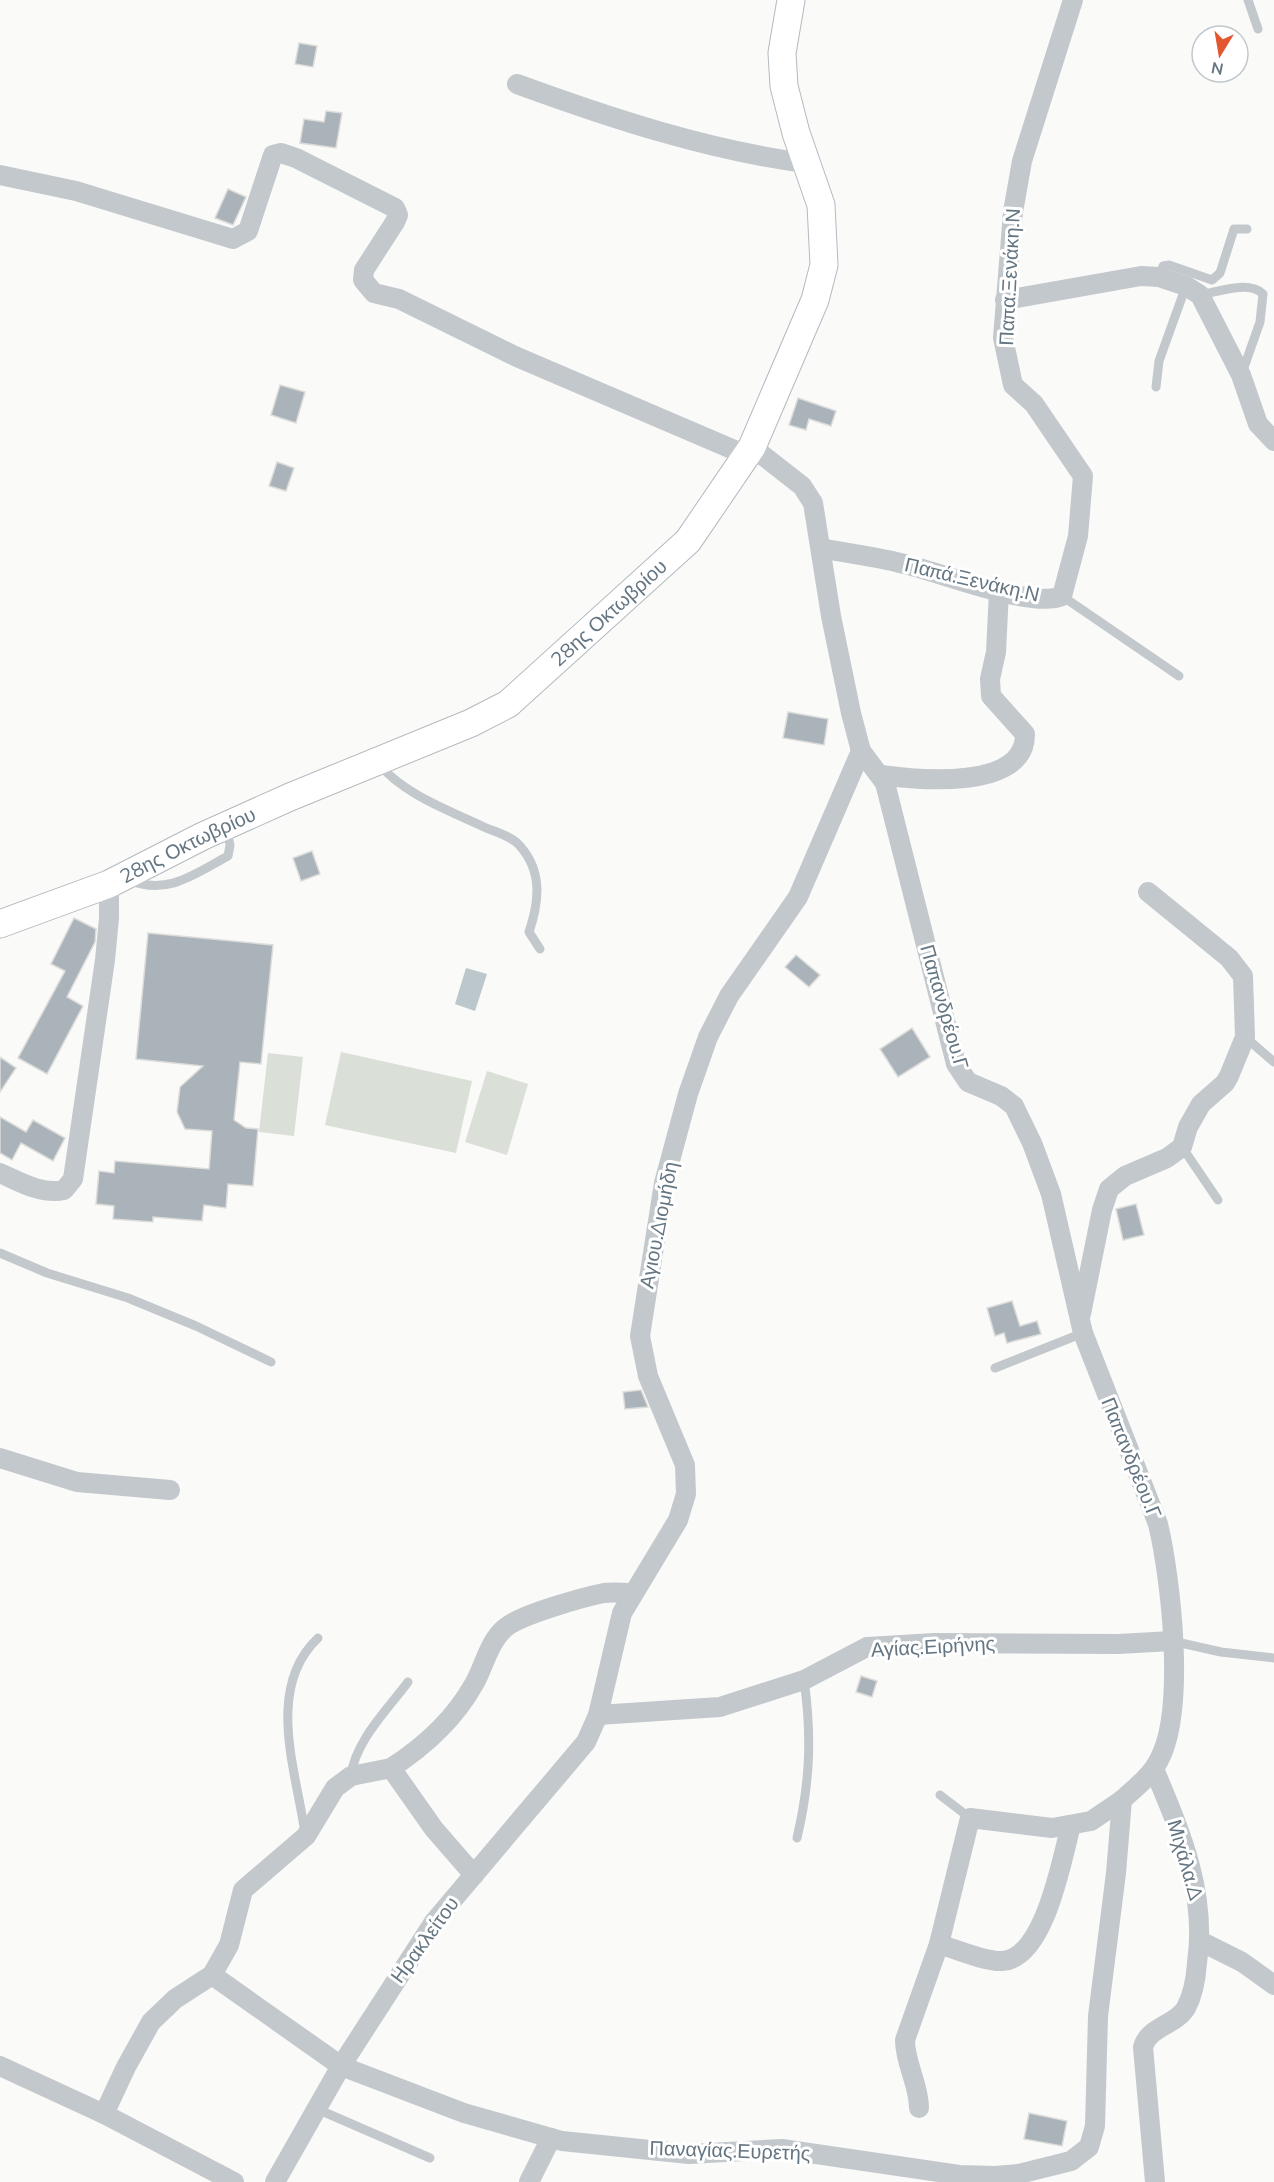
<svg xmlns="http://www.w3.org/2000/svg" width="1274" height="2182" viewBox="0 0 1274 2182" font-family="'Nunito Sans',sans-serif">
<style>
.green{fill:#dadfd7}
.water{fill:#bbc7cb}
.building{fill:#aab3b9;stroke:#dcdcda;stroke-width:1.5}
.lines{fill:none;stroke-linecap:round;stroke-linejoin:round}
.secondary-casing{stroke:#b3babf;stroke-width:29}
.service{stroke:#c3c8cc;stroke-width:9}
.minor{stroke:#c3c8cc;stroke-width:20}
.secondary{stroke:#fff;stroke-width:27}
.labels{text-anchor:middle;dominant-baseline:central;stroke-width:6;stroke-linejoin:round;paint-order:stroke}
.street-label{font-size:20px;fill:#657683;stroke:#fff}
</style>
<rect width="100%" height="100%" fill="#fafaf8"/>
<g class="green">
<polygon points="341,1052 472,1081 456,1153 325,1125"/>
<polygon points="268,1053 303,1057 294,1136 259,1132"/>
<polygon points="487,1071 528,1084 507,1155 465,1142"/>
</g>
<polygon class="water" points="466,968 487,974 475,1011 455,1004"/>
<g class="building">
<polygon points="299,43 317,46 313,67 295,64"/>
<polygon points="326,111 342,113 336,148 300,143 304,119 324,122"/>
<polygon points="228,189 246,197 233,225 215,218"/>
<polygon points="280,385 305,392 296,423 271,415"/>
<polygon points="798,398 836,411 831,426 809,419 806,430 789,425"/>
<polygon points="277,462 294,468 286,491 269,486"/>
<polygon points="788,712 828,719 824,745 783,738"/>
<polygon points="312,851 320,874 301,881 293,858"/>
<polygon points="74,918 96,929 95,942 67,997 83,1006 47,1074 18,1058 65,971 51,964"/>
<polygon points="148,933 273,945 261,1064 240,1062 234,1120 246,1128 258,1129 253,1186 228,1184 226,1208 204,1205 202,1221 153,1217 153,1222 113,1219 114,1206 96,1204 99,1171 114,1173 115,1161 209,1169 212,1131 185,1129 177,1112 180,1087 203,1066 136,1059"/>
<polygon points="796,955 820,975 809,987 785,967"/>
<polygon points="912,1028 930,1057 898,1077 880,1049"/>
<polygon points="0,1057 16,1068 0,1092"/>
<polygon points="0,1117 26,1132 33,1120 65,1138 53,1161 21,1143 12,1160 0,1153"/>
<polygon points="1136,1204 1144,1235 1123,1240 1116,1209"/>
<polygon points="1012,1301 1020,1326 1037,1321 1041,1334 1007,1343 1004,1333 995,1336 987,1308"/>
<polygon points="641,1390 648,1407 625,1409 623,1392"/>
<polygon points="861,1676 877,1681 872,1697 856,1692"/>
<polygon points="1029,2113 1067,2121 1062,2146 1024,2139"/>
</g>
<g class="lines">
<g class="secondary-casing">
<g id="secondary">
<path id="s1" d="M0,924l109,-40 94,-48 87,-39 181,-74 37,-19 180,-163 64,-94 63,-147 9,-35 -3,-60 -25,-72 -12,-47 -2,-33 9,-53"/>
</g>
</g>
<g class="service">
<polyline points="1248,0 1258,29"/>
<polyline points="1159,277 1163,266 1169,265 1212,280 1220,273 1234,229 1247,229"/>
<path d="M1200,295c17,-3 49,-15 63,-1l-3,28 -18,51"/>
<polyline points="1156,387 1159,361 1186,286"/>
<polyline points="1062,596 1179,676"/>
<path d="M378,763c25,31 70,47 106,64 11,5 28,9 36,19 23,26 19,56 9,86l11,17"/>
<path d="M129,880c38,16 66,-6 99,-24l2,-11 -4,-17"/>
<polyline points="1245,1037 1274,1062"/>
<polyline points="1182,1147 1218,1200"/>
<polyline points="0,1253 47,1273 128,1298 196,1326 271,1362"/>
<polyline points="995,1368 1083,1333"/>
<polyline points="1172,1641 1221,1652 1274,1658"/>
<path d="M351,1776c4,-35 37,-67 57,-94"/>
<polyline points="940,1795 970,1818"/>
<path d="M305,1833c-9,-63 -40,-145 13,-195"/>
<path d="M797,1838c13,-55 15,-102 7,-158"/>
<polyline points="317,2109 430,2158"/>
</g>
<g class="minor">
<path d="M517,84c93,34 190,66 288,79"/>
<polyline points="0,175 76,191 233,239 248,231 273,155 281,153 296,158 395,208 398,215 395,222 364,270 363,280 374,293 399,299 517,357 746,455"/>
<polyline points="1005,300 1141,276 1159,277 1186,286 1200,295 1241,375 1258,424 1274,441"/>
<path d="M821,548c29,6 59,9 87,17 34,8 124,44 154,31l16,-60 5,-60 -49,-72 -21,-19 -10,-47 10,-126 9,-51 51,-161"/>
<path d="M881,775c36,5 145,16 144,-41l-34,-38 -1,-17 6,-27 3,-61"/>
<path d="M0,1173c20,9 42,22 64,17l9,-11 32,-219 4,-42v-34"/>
<polyline points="1081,1314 1102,1210 1109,1189 1125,1176 1167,1158 1182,1147 1188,1127 1201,1104 1225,1083 1229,1076 1245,1037 1243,976 1229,958 1148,892"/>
<polyline points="0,1458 77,1482 170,1490"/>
<polyline points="598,1715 720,1707 804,1680 867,1647 935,1643 1118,1644 1172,1641"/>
<path d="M391,1768c34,-22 63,-48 83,-84 10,-17 15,-43 31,-56 14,-13 79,-31 99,-35 9,-1 19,0 28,0"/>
<path d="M1154,1769c27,64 53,124 43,194 -1,15 -4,32 -11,45 -10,17 -38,19 -43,39l12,135"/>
<polyline points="1200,1941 1242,1962 1274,1985"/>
<path d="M939,1944c16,5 47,18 63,17 43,-2 60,-103 69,-136"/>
<path d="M212,1975l129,91 123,47 98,28 127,13 93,-5 177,26 36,1 24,-2 52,-13 18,-14 6,-21 3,-110 18,-143 6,-73c13,-12 29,-24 37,-40 27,-50 12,-181 -1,-236l-75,-191 -32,-139 -19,-51 -18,-37 -13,-10 -33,-14 -12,-18 -71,-281 -24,-32 -10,-38 -20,-97 -18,-113 -11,-17 -50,-39"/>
<polyline points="0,2066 104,2114 234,2182"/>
<path d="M919,2108c0,-24 -14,-44 -14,-68l34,-96 31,-126 82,10 39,-7 31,-21"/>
<polyline points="104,2114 126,2067 151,2022 175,1999 212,1975 229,1945 243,1890 306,1836 335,1788 351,1776 391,1768 434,1829 474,1875"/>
<polyline points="275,2182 341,2066 434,1922 586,1742 598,1715 622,1613 678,1520 686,1494 685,1465 648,1376 640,1336 664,1183 688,1094 708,1037 729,996 798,897 861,751"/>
<polyline points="529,2182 551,2138"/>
</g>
<use href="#secondary" class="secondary"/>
</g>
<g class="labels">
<g class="street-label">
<text transform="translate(1010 277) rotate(-87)">Παπα.Ξενάκη.Ν</text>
<text transform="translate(972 580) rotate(13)">Παπά.Ξενάκη.Ν</text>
<text stroke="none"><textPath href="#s1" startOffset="690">28ης Οκτωβρίου</textPath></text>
<text stroke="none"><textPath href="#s1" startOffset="204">28ης Οκτωβρίου</textPath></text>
<text transform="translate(944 1007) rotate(74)">Παπανδρέου.Γ</text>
<text transform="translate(659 1225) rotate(-79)">Αγιου.Διομήδη</text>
<text transform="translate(1131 1458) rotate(68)">Παπανδρέου.Γ</text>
<text transform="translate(933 1647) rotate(-3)">Αγίας.Ειρήνης</text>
<text transform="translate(1185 1860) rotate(74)">Μιχάλα.Δ</text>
<text transform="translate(425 1940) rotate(-54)">Ηρακλείτου</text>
<text transform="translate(730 2151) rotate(2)">Παναγίας.Ευρετής</text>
</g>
</g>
<g transform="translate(1220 54) rotate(191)"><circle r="28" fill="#ffffff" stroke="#c1c8cd" stroke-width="1.5"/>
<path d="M0-4.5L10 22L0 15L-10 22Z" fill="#e4572e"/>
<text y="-9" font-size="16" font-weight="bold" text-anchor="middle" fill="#657683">N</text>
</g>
</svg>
